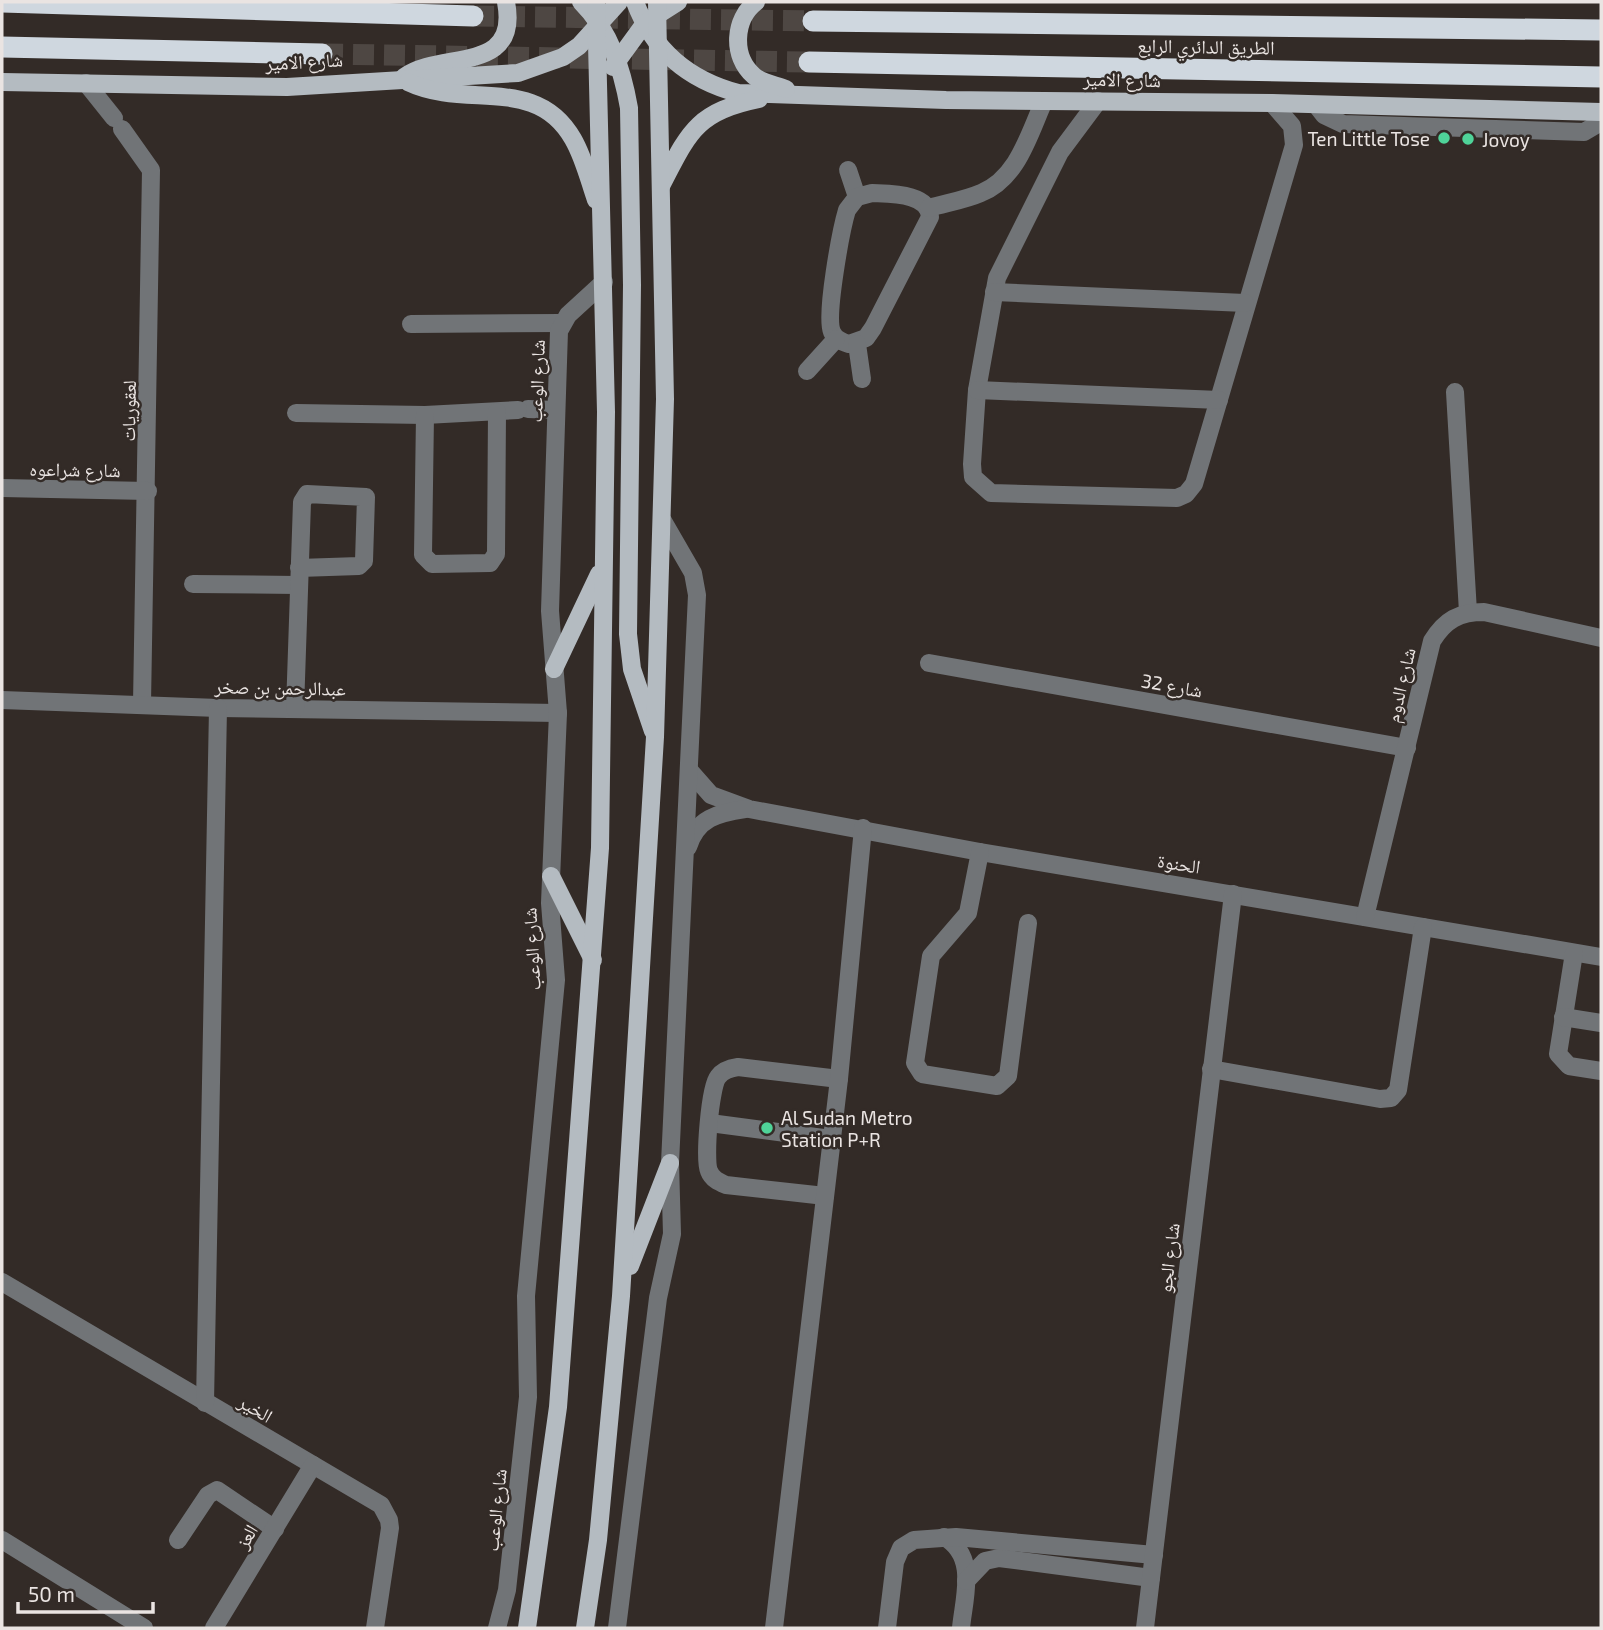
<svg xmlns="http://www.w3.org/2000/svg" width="1603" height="1630" viewBox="0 0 1603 1630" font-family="'Exo 2','Noto Naskh Arabic',sans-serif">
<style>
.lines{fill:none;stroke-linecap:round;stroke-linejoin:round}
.highway-tunnel{stroke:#4e4743;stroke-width:21;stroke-dasharray:21 10;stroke-linecap:butt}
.minor{stroke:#717477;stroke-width:18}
.major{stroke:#b4bbc1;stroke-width:18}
.highway{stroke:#cfd7df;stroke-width:21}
.poi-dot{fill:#4fd399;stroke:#332b27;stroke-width:2.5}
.labels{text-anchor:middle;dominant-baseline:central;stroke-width:5;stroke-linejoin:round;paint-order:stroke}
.street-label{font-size:19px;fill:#eae4e2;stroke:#332b27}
.poi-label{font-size:19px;fill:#eae4e2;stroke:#332b27;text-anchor:start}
</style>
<rect width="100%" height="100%" fill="#332b27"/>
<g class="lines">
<g class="highway-tunnel">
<polyline points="473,16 813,21"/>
<polyline points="322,54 809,62"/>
</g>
<g class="minor">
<polyline points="86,83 114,118"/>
<polyline points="1098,101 1060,152 997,278 977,390 972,464 973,477 991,493 1177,498 1186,494 1194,484 1294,145 1292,126 1272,103"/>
<polyline points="1317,106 1324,115 1343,124 1584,132 1601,122"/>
<polyline points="122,129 151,170 142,704"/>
<polyline points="848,170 857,197"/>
<path d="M872,193c19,1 57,0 58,24l-57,111 -7,10 -17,6c-7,-2 -14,-5 -17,-12 -7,-16 9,-102 15,-122l10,-13z"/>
<path d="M929,208c17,-5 36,-8 52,-15 37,-15 48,-59 63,-92"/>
<polyline points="994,292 1245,303"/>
<polyline points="411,324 562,323"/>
<polyline points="857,344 862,379"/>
<polyline points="807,371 836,339"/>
<polyline points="977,390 1219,400"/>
<polyline points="1455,392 1468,612"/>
<polyline points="528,409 556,410"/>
<polyline points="296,413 425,415 518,410"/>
<polyline points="425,415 423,555 432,564 490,563 496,554 497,412"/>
<polyline points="2,488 148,491"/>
<polyline points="193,584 298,585"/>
<polyline points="929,663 1407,748"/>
<polyline points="2,700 218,708 558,713"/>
<polyline points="295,709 302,502 307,494 366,497 364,561 359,566 299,568"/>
<polyline points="689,770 711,795 749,809 980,852 1601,957"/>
<path d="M688,847c9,-29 30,-34 57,-38"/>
<polyline points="980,852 968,913 931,956 915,1063 922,1074 997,1086 1008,1076 1028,923"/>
<path d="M1365,917l67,-276c13,-21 27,-29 52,-29l117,26"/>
<polyline points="1574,953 1558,1054 1569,1066 1601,1071"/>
<polyline points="1563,1017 1601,1023"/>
<polyline points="1211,1069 1380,1099 1391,1098 1398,1090 1423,927"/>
<polyline points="710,1123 831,1139"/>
<path d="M825,1196l-99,-11c-7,-3 -14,-6 -17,-14 -5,-12 1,-84 9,-94 5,-7 13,-9 20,-10l101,12"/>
<polyline points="2,1282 381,1505 389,1520 390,1528 375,1628"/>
<polyline points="205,1403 218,708"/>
<path d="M944,1537c34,19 20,60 17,91"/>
<polyline points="2,1540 144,1628"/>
<polyline points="178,1540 208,1495 217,1490 275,1529"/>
<polyline points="966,1581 985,1561 999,1558 1151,1578"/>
<polyline points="214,1628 313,1465"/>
<polyline points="497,1628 507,1590 528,1397 526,1296 556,980 550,903 558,713 550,611 559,331 568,315 604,282"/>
<polyline points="617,1628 658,1298 672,1234 670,1163 697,595 693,573 663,521"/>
<polyline points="774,1628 839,1079 863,828"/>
<polyline points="887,1628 895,1562 901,1548 914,1540 956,1537 1154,1555"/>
<polyline points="1145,1628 1233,894"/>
</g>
<g class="major">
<path d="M581,2c29,29 41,66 48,106l3,177 -4,349 4,35 21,62"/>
<path d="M635,2c18,48 54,78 103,91l208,7 326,3 329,9"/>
<path d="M756,2c-22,17 -25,54 -2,74 8,7 22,9 32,13"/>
<polyline points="613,67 645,23 678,2"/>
<path d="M404,77c38,-27 116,-2 102,-75"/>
<polyline points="2,82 287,87 518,73 563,57 579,46 619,2"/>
<path d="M408,82c59,28 128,-8 165,57 11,19 16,41 23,61"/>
<path d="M661,186c28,-54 35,-74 98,-87"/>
<polyline points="554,669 599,574"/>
<polyline points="551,876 593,960"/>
<polyline points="630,1266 670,1163"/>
<polyline points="527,1628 558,1407 600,848 606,412 596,2"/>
<polyline points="585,1628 598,1540 621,1296 655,737 665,399 657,2"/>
</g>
<g class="highway">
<polyline points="2,2 473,16"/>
<polyline points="813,21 1601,30"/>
<polyline points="2,47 322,54"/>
<polyline points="809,62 1601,77"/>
</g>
</g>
<g class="poi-dot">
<circle cx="1444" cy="138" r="7"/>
<circle cx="1468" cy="139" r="7"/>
<circle cx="767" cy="1128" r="7"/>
</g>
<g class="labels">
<g class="street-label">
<text transform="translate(1206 46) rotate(1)">الطريق الدائري الرابع</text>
<text transform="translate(304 61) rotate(-3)">شارع الامير</text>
<text transform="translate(1122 79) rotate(1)">شارع الامير</text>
<text transform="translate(536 381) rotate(-88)">شارع الوعب</text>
<text transform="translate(128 411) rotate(-89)">لعقوريات</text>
<text transform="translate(75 469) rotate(1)">شارع شراعوه</text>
<text transform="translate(1172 685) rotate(10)">شارع 32</text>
<text transform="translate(1400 685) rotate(-77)">شارع الدوم</text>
<text transform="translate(280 687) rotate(1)">عبدالرحمن بن صخر</text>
<text transform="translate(1179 863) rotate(9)">الحنوة</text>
<text transform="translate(531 949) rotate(-93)">شارع الوعب</text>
<text transform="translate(1168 1258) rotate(-83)">شارع الجو</text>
<text transform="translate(256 1408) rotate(30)">الخير</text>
<text transform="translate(495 1510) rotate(-84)">شارع الوعب</text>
<text transform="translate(246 1536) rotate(-59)">العز</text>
</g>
<g class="poi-label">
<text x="1430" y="138" text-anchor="end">Ten Little Tose</text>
<text x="1482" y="139">Jovoy</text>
<text x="781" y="1117">Al Sudan Metro<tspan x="781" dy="22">Station P+R</tspan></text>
</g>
</g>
<rect width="1603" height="1630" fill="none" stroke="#eae4e2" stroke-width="7"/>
<path d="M18 1602v10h135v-10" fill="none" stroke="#eae4e2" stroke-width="3.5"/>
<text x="28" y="1602" font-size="21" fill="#eae4e2" stroke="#332b27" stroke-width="5" paint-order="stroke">50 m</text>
</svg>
